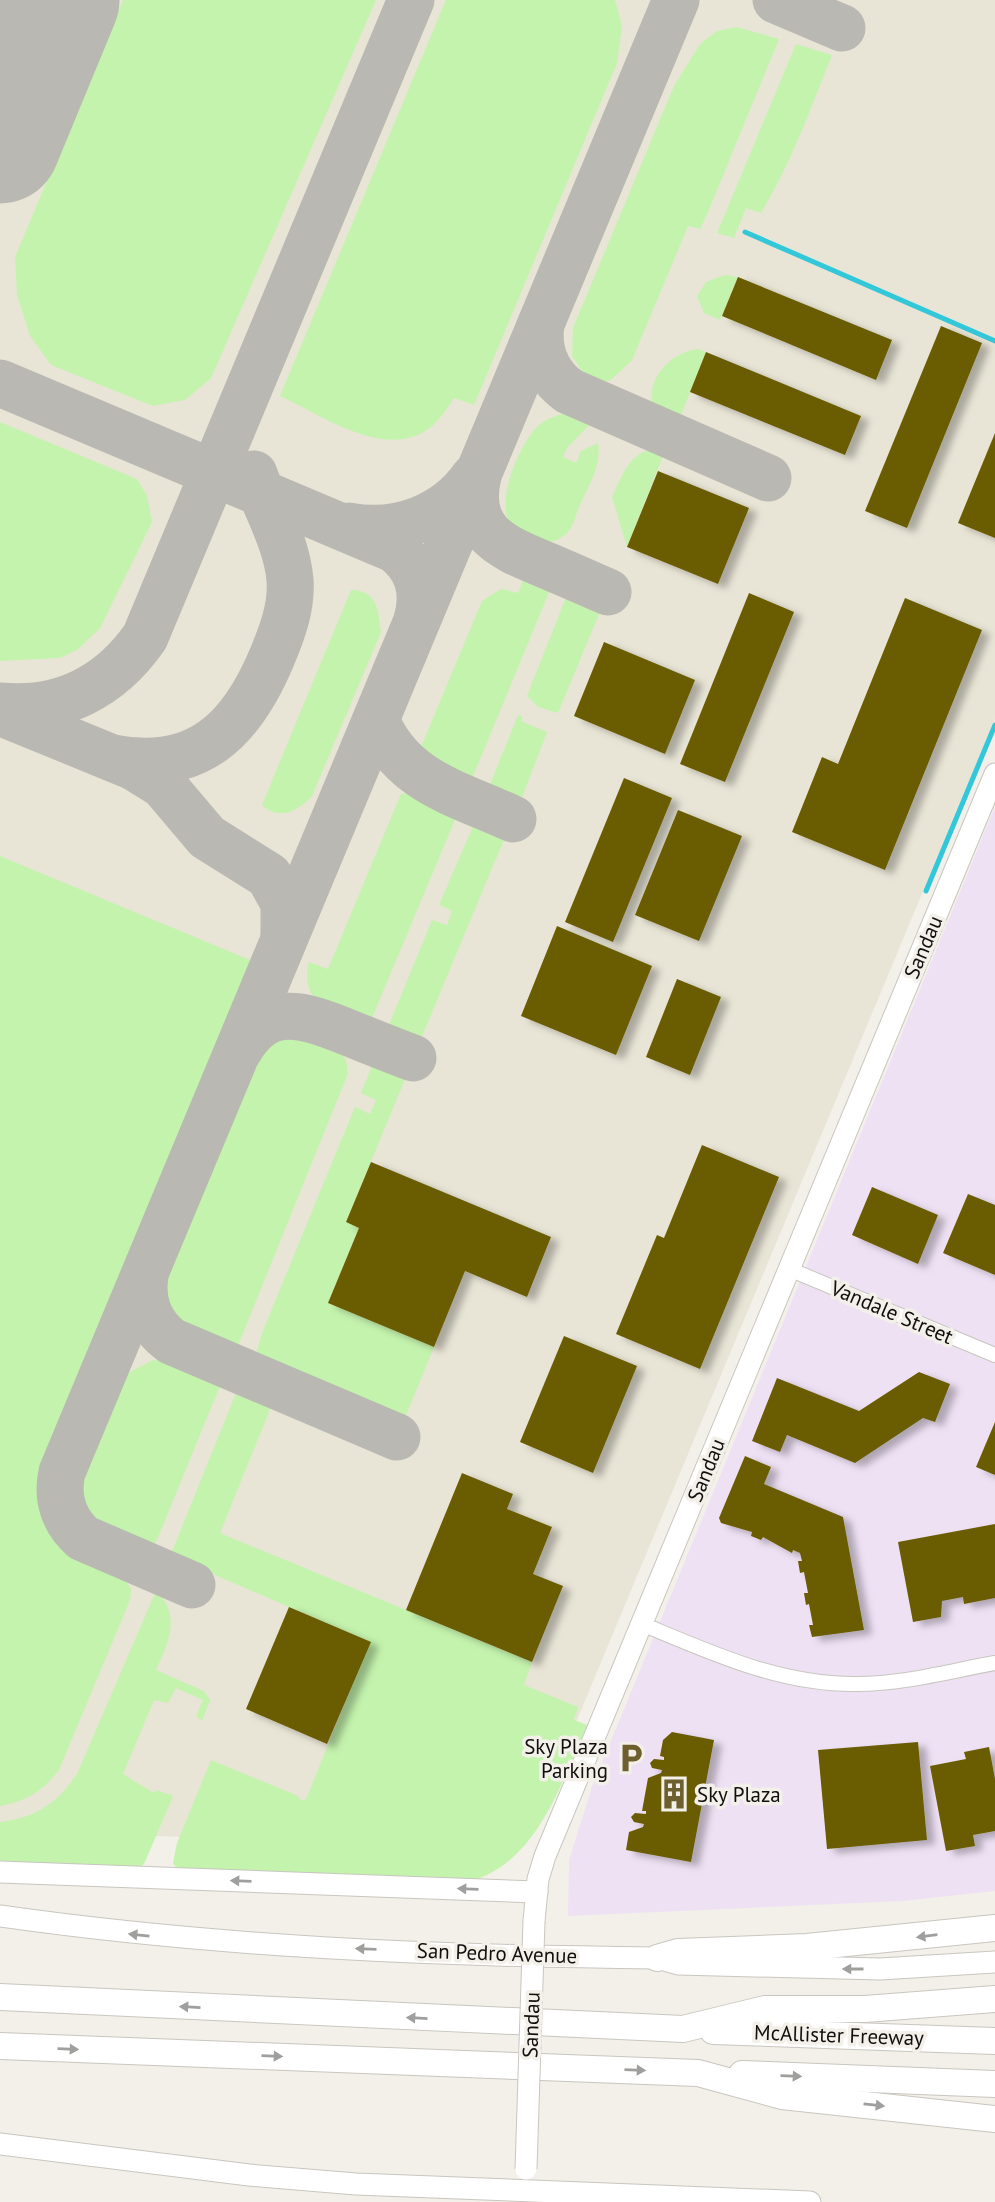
<svg xmlns="http://www.w3.org/2000/svg" width="995" height="2202" viewBox="0 0 995 2202" font-family="'PT Sans',sans-serif">
<style>
.commercial{fill:#eee1f4}
.built{fill:#e8e5d6}
.green{fill:#c4f3ad}
.lines{fill:none;stroke-linecap:round;stroke-linejoin:round}
.stream{stroke:#33c7da;stroke-width:5}
.taxiway{stroke:#bab8b2;stroke-width:47}
.runway{stroke:#bab8b2;stroke-width:121}
.building{fill:#6b5c04;filter:url(#shadow)}
.street-casing{stroke:#c8c6bf;stroke-width:16}
.secondary-casing{stroke:#c8c6bf;stroke-width:23}
.highway-casing{stroke:#c8c6bf;stroke-width:28}
.street{stroke:#fff;stroke-width:14}
.secondary{stroke:#fff;stroke-width:21}
.highway{stroke:#fff;stroke-width:26}
.secondary-bridge-casing{stroke:#c8c6bf;stroke-width:23;stroke-linecap:butt}
.secondary-bridge{stroke:#fff;stroke-width:21}
.oneway{fill:#9f9f9e}
.labels{text-anchor:middle;dominant-baseline:central;stroke-width:7;stroke-linejoin:round;paint-order:stroke}
.street-label{font-size:21px;fill:#100f0d;stroke:#f2f0e9}
.poi-label{font-size:21px;fill:#100f0d;stroke:#f2f0e9;text-anchor:end}
</style>
<defs>
<filter id="shadow"><feDropShadow dx="8" dy="4.5" stdDeviation="3.5" flood-color="#0004"/></filter>
</defs>
<rect width="100%" height="100%" fill="#f2f0e9"/>
<polygon class="commercial" points="995,807 995,1891 903,1901 568,1916 569,1860 592,1787"/>
<polygon class="built" points="0,0 995,0 995,719 541,1806 460,1846 0,1831"/>
<g class="green">
<polygon points="123,0 376,0 211,378 185,400 153,406 51,365 30,336 17,295 15,257"/>
<path d="M446,0h169l7,26 -5,37 -143,342 -20,-7c-5,7 -10,16 -16,22 -42,48 -115,-4 -158,-24z"/>
<polygon points="737,27 779,39 708,212 700,229 688,226 632,360 611,380 602,383 588,380 572,356 573,328 674,86 700,44 717,31"/>
<path d="M796,44l36,11c-21,53 -42,110 -71,158l-15,-5 -12,30 -17,-5z"/>
<polygon points="725,275 738,277 720,320 704,313 697,296 706,282"/>
<path d="M699,349l7,3 -27,68 -27,-17c-4,-28 20,-51 47,-54z"/>
<path d="M566,413l9,1 15,10 -23,24 -4,9 13,6 5,-12 17,-8c4,24 -11,45 -20,66 -2,6 -4,14 -8,20 -17,23 -51,15 -62,-9 -10,-25 12,-76 29,-93 8,-8 18,-11 29,-14z"/>
<polygon points="0,422 137,479 147,496 152,522 100,628 77,650 60,658 0,661"/>
<path d="M655,449l10,2 -38,96 -15,-50c10,-21 17,-45 43,-48z"/>
<polygon points="526,573 552,585 469,786 426,765 418,754 482,601 501,589 518,593"/>
<path d="M351,590c28,0 27,23 30,42l-69,164c-13,14 -31,26 -50,9z"/>
<polygon points="567,595 591,602 601,609 558,713 538,707 527,696"/>
<polygon points="518,715 522,716 521,721 547,732 521,800 514,803 487,792"/>
<path d="M419,792l40,18 -85,203 -4,9 -7,2c-32,-14 -64,-20 -54,-62l19,7 73,-175z"/>
<polygon points="477,817 503,829 505,837 418,1046 396,1037 389,1025 432,920 447,925 452,911 439,905"/>
<path d="M0,856l257,107 -209,501c-9,40 2,77 39,98 13,7 28,9 39,19l5,8 -1,11 -71,170c-17,21 -31,31 -59,36z"/>
<path d="M294,1033c25,3 58,13 53,43l-110,272 -9,5c-34,-16 -73,-27 -67,-72l91,-220 22,-22z"/>
<polygon points="374,1061 407,1074 346,1222 359,1228 328,1303 434,1347 402,1425 261,1366 255,1357 262,1333 355,1107 370,1114 376,1100 361,1093"/>
<polygon points="153,1360 177,1362 222,1381 152,1552 89,1523 79,1507 76,1484 116,1389 128,1373"/>
<path d="M238,1388l35,14 -53,131 312,129 -8,23 54,22 -4,13 13,5c-25,56 -48,133 -112,155l-296,-8 -6,-9 4,-20 34,-83 87,36 3,5 5,-2 64,-157 -171,-74 -30,-9z"/>
<path d="M156,1591c26,24 12,52 0,79l48,21 6,9 -8,21 -6,-5 7,-16 -27,-12 -8,15 -14,-3 -31,74 31,19 3,-3 16,6 -28,66 -5,7 -140,-2v-45c36,-4 57,-19 77,-48z"/>
</g>
<g class="lines">
<g class="stream">
<polyline points="745,232 995,341"/>
<polyline points="926,891 995,725"/>
</g>
<g class="taxiway">
<polyline points="776,0 842,28"/>
<path d="M541,324c-4,27 5,50 28,67l199,87"/>
<path d="M0,383l394,166c24,18 31,42 23,71"/>
<path d="M478,475c-12,56 21,71 65,89 22,9 44,19 65,28"/>
<path d="M349,526c48,9 97,-9 125,-49"/>
<path d="M0,706c62,6 110,-19 145,-69l266,-637"/>
<polyline points="0,712 134,767 163,785 207,837 269,876 284,903 284,939"/>
<path d="M376,720c26,62 81,73 137,99"/>
<path d="M113,758c84,16 128,-27 159,-101 10,-24 20,-50 18,-77 -3,-37 -24,-72 -36,-106"/>
<path d="M239,1050c29,-49 65,-35 108,-18 22,9 44,18 66,26"/>
<path d="M145,1275c-4,27 4,49 26,66l226,96"/>
<path d="M192,1585l-109,-47c-19,-17 -27,-39 -21,-66l614,-1472"/>
</g>
<polyline class="runway" points="0,143 59,0"/>
</g>
<g class="building">
<polygon points="738,277 892,340 876,380 722,316"/>
<polygon points="941,326 982,343 907,528 865,511"/>
<polygon points="706,352 861,416 845,455 690,392"/>
<polygon points="995,433 995,538 958,523"/>
<polygon points="658,471 749,508 718,584 627,547"/>
<polygon points="749,593 794,612 725,782 680,764"/>
<polygon points="905,598 982,630 885,870 792,832 822,757 838,764"/>
<polygon points="604,642 695,680 665,754 574,716"/>
<polygon points="624,778 672,798 613,942 565,922"/>
<polygon points="678,810 742,836 699,941 635,915"/>
<polygon points="557,926 652,966 616,1055 521,1016"/>
<polygon points="677,979 721,997 690,1075 646,1057"/>
<polygon points="702,1145 779,1177 700,1369 616,1334 657,1235 664,1238"/>
<polygon points="371,1162 551,1237 527,1297 465,1271 434,1347 328,1303 359,1228 346,1222"/>
<polygon points="872,1187 938,1215 918,1264 852,1235"/>
<polygon points="968,1194 995,1205 995,1275 943,1253"/>
<polygon points="564,1336 637,1366 593,1473 520,1442"/>
<polygon points="919,1372 950,1384 935,1422 923,1418 855,1463 787,1435 780,1452 752,1441 777,1378 859,1411"/>
<polygon points="995,1422 995,1475 976,1467"/>
<polygon points="745,1456 771,1467 764,1484 843,1517 864,1630 812,1637 809,1625 813,1625 809,1604 806,1605 804,1593 808,1593 804,1572 800,1573 798,1561 802,1561 800,1553 793,1550 792,1553 763,1537 761,1540 751,1536 752,1532 721,1523 719,1518"/>
<polygon points="462,1473 513,1494 507,1509 552,1527 533,1574 563,1586 532,1662 406,1610"/>
<polygon points="995,1524 995,1598 964,1604 963,1597 942,1601 941,1617 913,1622 898,1542"/>
<polygon points="289,1607 371,1642 327,1744 246,1709"/>
<polygon points="672,1732 714,1740 691,1862 626,1850 629,1832 643,1827 644,1824 634,1822 631,1817 635,1813 646,1814 646,1811 642,1811 648,1778 661,1773 662,1770 652,1768 650,1763 654,1759 664,1760 664,1757 660,1756 663,1740"/>
<polygon points="918,1742 927,1840 827,1849 818,1750"/>
<polygon points="989,1747 995,1779 995,1831 973,1835 975,1846 946,1851 930,1766 966,1759 964,1752"/>
</g>
<g class="lines">
<g class="street-casing">
<g id="street">
<polyline points="789,1269 995,1355"/>
<path d="M642,1624c70,29 138,61 215,60 47,0 93,-13 138,-21"/>
</g>
</g>
<g class="secondary-casing">
<g id="secondary">
<polyline points="0,1872 537,1892"/>
<path d="M0,1916c217,31 437,40 657,42l21,6 202,5 115,-7"/>
<polyline points="534,1921 538,1879 545,1856 995,774"/>
<polyline points="0,2144 249,2175 356,2184 810,2202"/>
</g>
</g>
<g class="highway-casing">
<g id="highway">
<polyline points="657,1958 678,1952 807,1947 995,1928"/>
<polyline points="0,1997 683,2029 765,2009 865,2009 995,1999"/>
<polyline points="713,2031 995,2041"/>
<polyline points="0,2046 698,2073 782,2096 995,2119"/>
<polyline points="742,2074 995,2084"/>
</g>
</g>
<use href="#street" class="street"/>
<use href="#secondary" class="secondary"/>
<use href="#highway" class="highway"/>
<g class="secondary-bridge-casing">
<polyline id="secondary-bridge" points="526,2169 534,1921"/>
</g>
<use href="#secondary-bridge" class="secondary-bridge"/>
</g>
<defs><path id="oneway-solid" d="M-6-.8H1V-3.2L6.5 0L1 3.2V.8H-6Z" transform="scale(1.75)"/></defs>
<g class="oneway">
<use href="#oneway-solid" transform="translate(241 1881) rotate(-178)"/>
<use href="#oneway-solid" transform="translate(468 1889) rotate(-178)"/>
<use href="#oneway-solid" transform="translate(139 1935) rotate(-174)"/>
<use href="#oneway-solid" transform="translate(927 1936) rotate(173)"/>
<use href="#oneway-solid" transform="translate(366 1949) rotate(-178)"/>
<use href="#oneway-solid" transform="translate(853 1969) rotate(180)"/>
<use href="#oneway-solid" transform="translate(190 2007) rotate(-177)"/>
<use href="#oneway-solid" transform="translate(417 2018) rotate(-177)"/>
<use href="#oneway-solid" transform="translate(68 2049) rotate(2)"/>
<use href="#oneway-solid" transform="translate(272 2056) rotate(2)"/>
<use href="#oneway-solid" transform="translate(635 2070) rotate(2)"/>
<use href="#oneway-solid" transform="translate(791 2076) rotate(2)"/>
<use href="#oneway-solid" transform="translate(874 2105) rotate(6)"/>
</g>
<defs>
<g id="parking-bare" transform="scale(2.415)"><path d="M-3.5-5.5H1a3.5 3.5 0 0 1 0 7H-1V5.5H-3.5ZM-1-3.4V-.6H.8a1.4 1.4 0 0 0 0-2.8Z" fill="#6e602e" stroke="#f2f0e9" stroke-width="2.5" paint-order="stroke"/></g>
<g id="building-bare" transform="scale(2.415)"><path d="M-4-6H4V6H1V3H-1V6H-4ZM-2.5-4.3h1.7v1.8h-1.7ZM.8-4.3h1.7v1.8H.8ZM-2.5-1h1.7V.8h-1.7ZM.8-1h1.7V.8H.8Z" fill="#6e602e" stroke="#f2f0e9" stroke-width="2.5" paint-order="stroke"/></g>
</defs>
<g fill-rule="evenodd">
<use href="#parking-bare" x="631" y="1758"/>
<use href="#building-bare" x="674" y="1794"/>
</g>
<g class="labels">
<g class="street-label">
<text transform="translate(923 947) rotate(-67)">Sandau</text>
<text transform="translate(892 1312) rotate(23)">Vandale Street</text>
<text transform="translate(706 1470) rotate(-68)">Sandau</text>
<text transform="translate(497 1953) rotate(2)">San Pedro Avenue</text>
<text transform="translate(531 2025) rotate(-88)">Sandau</text>
<text transform="translate(839 2035) rotate(2)">McAllister Freeway</text>
</g>
<g class="poi-label">
<text x="608" y="1746">Sky Plaza<tspan x="608" dy="24">Parking</tspan></text>
<text x="697" y="1794" text-anchor="start">Sky Plaza</text>
</g>
</g>
</svg>
